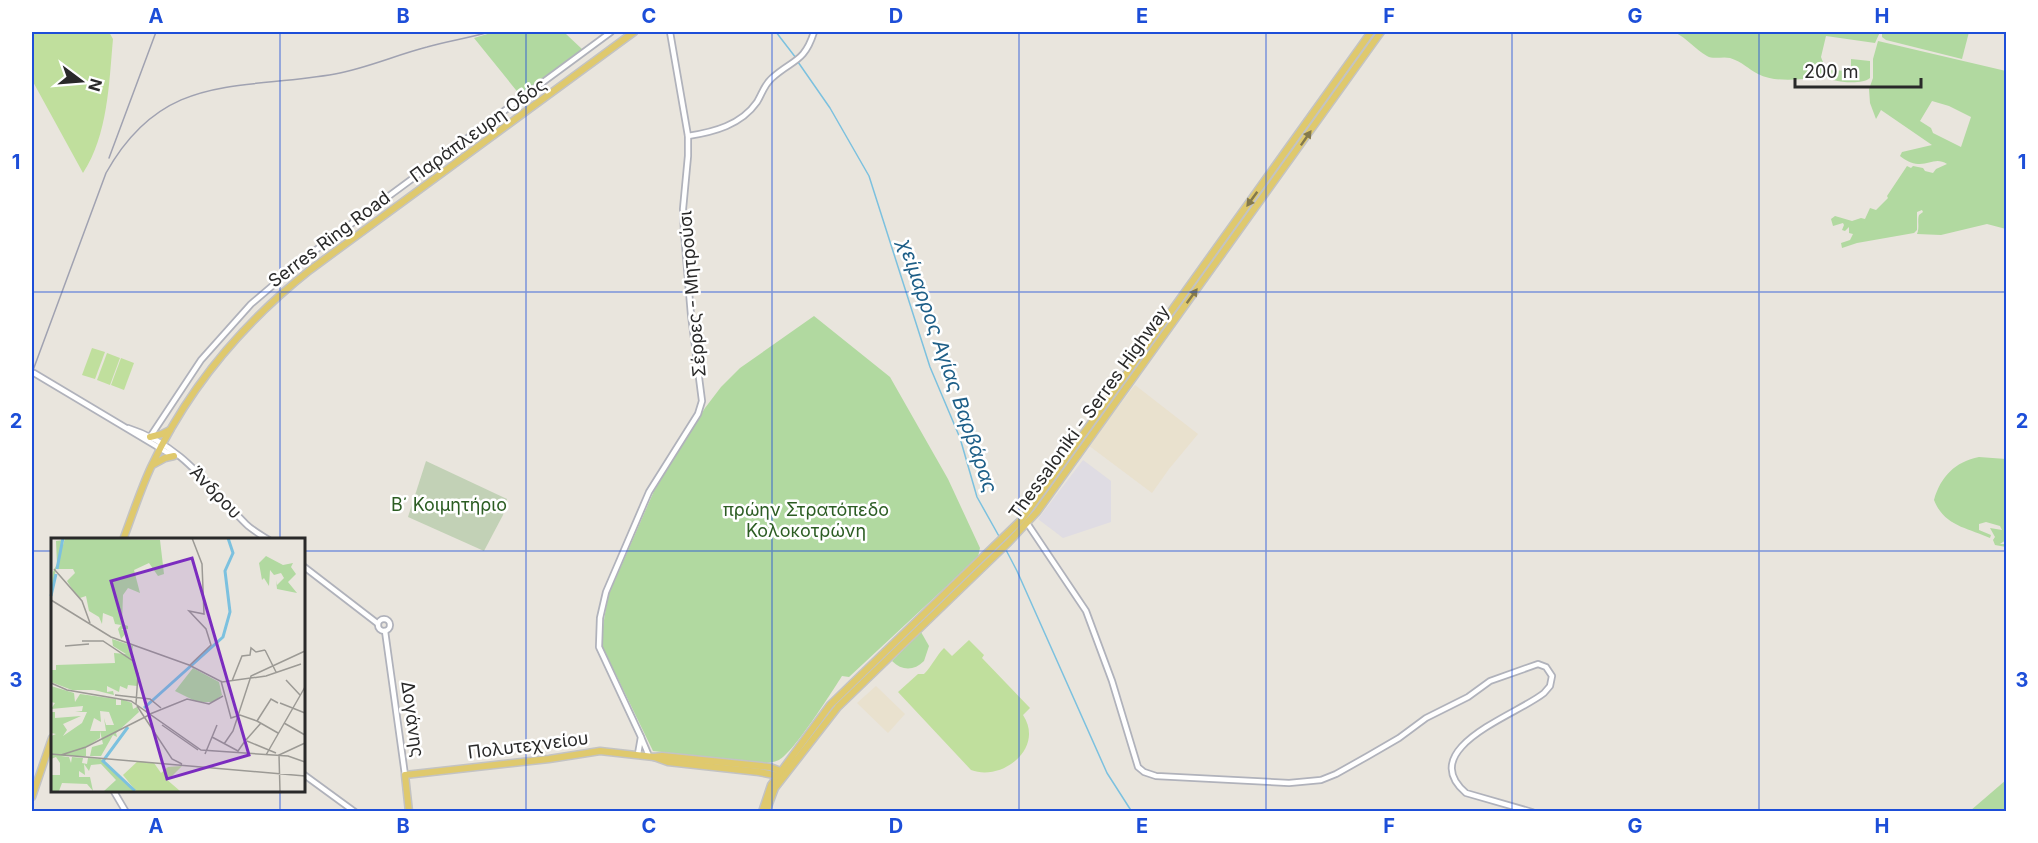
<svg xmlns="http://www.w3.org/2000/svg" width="2038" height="843" viewBox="0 0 2038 843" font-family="Inter,sans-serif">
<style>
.industrial{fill:#dfdce3}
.education{fill:#e9e1ce}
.green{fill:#b1d9a0;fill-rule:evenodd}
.cemetery{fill:#c2d1b6}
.pitch{fill:#c0df9d}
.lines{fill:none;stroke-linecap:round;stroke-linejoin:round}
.stream{stroke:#7cc1df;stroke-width:1.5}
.minor-casing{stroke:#b0b2bb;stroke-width:8}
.major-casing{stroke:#c3c3c3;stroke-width:9}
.minor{stroke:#fff;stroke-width:4.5}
.major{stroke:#dfc96d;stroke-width:6}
.rail{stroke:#a0a2b1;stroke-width:1.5}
.oneway{fill:#84794b}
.grid{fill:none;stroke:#1d4ed8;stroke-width:1.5;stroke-opacity:0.55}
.labels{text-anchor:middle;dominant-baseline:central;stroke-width:5;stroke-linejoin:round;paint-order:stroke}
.street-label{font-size:18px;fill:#292929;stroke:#fff}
.park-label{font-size:18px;fill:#2c5d23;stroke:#fff}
.water-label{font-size:20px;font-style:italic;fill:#1e5f88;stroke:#fff}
.inset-river{fill:none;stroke:#7cc1df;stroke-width:3}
.inset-road{fill:none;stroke:#9c9a95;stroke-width:1.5}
.view{fill:#7b2cbf;fill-opacity:0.15;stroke:#7b2cbf;stroke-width:3}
.inset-edge{fill:none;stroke:#292929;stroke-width:3}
.neatline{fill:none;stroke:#1d4ed8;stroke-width:2}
.grid-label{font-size:20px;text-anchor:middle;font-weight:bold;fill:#1d4ed8}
</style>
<rect width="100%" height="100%" fill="#e9e5dd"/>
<polygon class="industrial" points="1083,460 1111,481 1111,522 1063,538 1038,519"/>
<g class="education">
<polygon points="1135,385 1198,434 1169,469 1152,493 1088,445"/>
<polygon points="876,686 905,714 888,733 857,703"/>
</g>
<g class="green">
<polygon points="494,32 569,32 566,34 583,50 520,95 474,38"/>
<path d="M1674,32h206l-5,11 -49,-7 -5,21 5,13 25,1v-12l19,2v17c-9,8 -42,4 -50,-4l-1,4c-19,1 -44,5 -61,-4 -10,-5 -15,-12 -28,-16 -8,-2 -16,2 -23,-2 -12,-7 -20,-18 -33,-24z"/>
<polygon points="1882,32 1969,32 1962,59 1886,40 1882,37"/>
<path d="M1878,41l128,30v158l-19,-5 -46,11 -24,-1c3,-7 0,-13 2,-19l4,-3 -1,-2 -5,2v18l-3,3 -57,10 -15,5 -1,-5 9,-3 3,-6 -4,-1v-6l-4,4 -3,-1 2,-5 -1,-2 -10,3 -2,-7 4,-3 17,5 9,-3 4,1 5,-11 6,2 12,-12 -1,-2 20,-30 4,2 2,-2 10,2 2,3 8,2 3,-4 11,-5c-11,-7 -18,1 -29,0 -6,0 -13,-4 -18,-8l2,-4 30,-7 -51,-35 -5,9 -6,-16 -1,-14 4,-11v-19zM1932,101l17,5 22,11 -10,30 -28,-14 -2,-5 -11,-7z"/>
<path d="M814,316l76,61 58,102 32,69 -2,9 -129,120 -7,-1c-11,17 -48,76 -63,84 -6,3 -12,3 -19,3l-107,-12 -51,-105v-14l6,-36 46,-105 51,-83 16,-21 19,-19z"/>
<path d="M1979,457l27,2v81l-6,4h6v3l-11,-2 -2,-5 2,-3 -5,-9 12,2 -2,-4 -14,-4 -7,2v6l12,5 -1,3c-22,-10 -46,-12 -56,-38 7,-24 21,-38 45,-43z"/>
<path d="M921,632l8,14 -5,15c-10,10 -22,10 -32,0z"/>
<polygon points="2006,780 2006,811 1970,811"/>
</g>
<polygon class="cemetery" points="426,461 507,499 503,515 484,551 408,517"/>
<g class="pitch">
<path d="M32,32h77l4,7c-4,44 -5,96 -30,134l-51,-93z"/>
<polygon points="92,348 105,352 95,379 82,375"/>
<polygon points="107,353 120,358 110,385 97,380"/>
<polygon points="121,358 134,363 124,390 111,385"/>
<path d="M969,640l15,15 -2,3 48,50 -7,7c22,33 -21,67 -52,55l-73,-78 20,-18h6c8,-8 12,-18 20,-26l8,8z"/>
</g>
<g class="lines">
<g class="stream">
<polyline points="776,32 796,58"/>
<polyline points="798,62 830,108 869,176 930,367 960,438 977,497 1000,538"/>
<polyline points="1005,548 1017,571 1107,773 1132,812"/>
</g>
<g class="minor-casing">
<g id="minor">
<path d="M688,136c26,-4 53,-11 69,-34 5,-8 7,-17 15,-24 21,-19 32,-15 42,-46"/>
<polyline points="34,373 173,456"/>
<path d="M128,428c54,17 80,58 118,96 6,6 15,11 23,16"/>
<polyline points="150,437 201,360 251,304 305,258 611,32"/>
<path d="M1027,523l59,88 26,70 26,86 6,5 12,4 133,7 32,-3 15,-6 32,-18 31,-18 27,-20 42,-21 22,-16 48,-17 8,3 6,9 -2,10 -6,7c-25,21 -130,55 -78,100l66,19"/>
<polyline points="303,566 377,623"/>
<circle cx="384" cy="625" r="6"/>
<polyline points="385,631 405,775"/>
<polyline points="641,737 649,756"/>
<polyline points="638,754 641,737 599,647 600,618 606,592 649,492 698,414 702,401 691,315 684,233 683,209 688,156 688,136 670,32"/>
<polyline points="303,774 355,812"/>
<polyline points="113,790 126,812"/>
</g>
</g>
<g class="major-casing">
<g id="major">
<polyline points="150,437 162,434 170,430"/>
<polyline points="154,464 165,458 174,456"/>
<path d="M123,540c9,-24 17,-49 28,-73 36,-77 92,-144 159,-197l324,-238"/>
<polyline points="654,757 668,762 759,772 779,776"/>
<polyline points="32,797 52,738"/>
<polyline points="409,812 405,775 549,759 600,751 654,757 662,756 770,767 783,772"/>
<polyline points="762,812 771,785 830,705 1023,518 1371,32"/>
<polyline points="766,812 775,788 838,707 1008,543 1037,512 1381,32"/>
</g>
</g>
<use href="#minor" class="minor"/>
<use href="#major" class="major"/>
<g class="rail">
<polyline points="109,158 156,32"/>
<path d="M32,373l74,-200c57,-102 132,-82 229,-99 32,-6 61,-19 92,-27 21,-6 42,-9 62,-15"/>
</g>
</g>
<defs><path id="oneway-solid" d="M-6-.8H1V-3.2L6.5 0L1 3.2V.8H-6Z" transform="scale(1.5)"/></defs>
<g class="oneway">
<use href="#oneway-solid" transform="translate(1306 138) rotate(-55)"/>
<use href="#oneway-solid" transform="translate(1252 199) rotate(126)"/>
<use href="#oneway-solid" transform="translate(1192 296) rotate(-54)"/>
</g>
<path class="grid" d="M280,32v508M526,32v780M772,32v780M1019,32v780M1266,32v780M1512,32v780M1759,32v780M32,292h1974M32,551h20M303,551h1703M280,790v22"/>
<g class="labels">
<g class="street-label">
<text transform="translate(478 130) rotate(-36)">Παράπλευρη Οδός</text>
<text transform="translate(329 239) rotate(-37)">Serres Ring Road</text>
<text transform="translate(692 294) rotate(-95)">Σέρρες - Μητρούσι</text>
<text transform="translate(1089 412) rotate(-54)">Thessaloniki - Serres Highway</text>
<text transform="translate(216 492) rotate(46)">Άνδρου</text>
<text transform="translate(413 719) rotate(82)">Δογάνης</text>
<text transform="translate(528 745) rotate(-7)">Πολυτεχνείου</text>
</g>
<g class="park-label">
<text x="449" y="504">Β΄ Κοιμητήριο</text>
<text x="806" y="509">πρώην Στρατόπεδο<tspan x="806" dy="21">Κολοκοτρώνη</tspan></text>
</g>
<g class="water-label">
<text transform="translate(948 366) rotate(71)">χείμαρρος Αγίας Βαρβάρας</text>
</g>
</g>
<g transform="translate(51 538)">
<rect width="254" height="254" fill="#e9e5dd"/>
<path d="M14,0l95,2 4,34 -6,2 -9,-13 -15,7 6,23 -12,-5 -5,7 -1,29 6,2v3h-7l6,3 -6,7 -3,-10 3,-4 -6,-1 -2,-7 -10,-4 -1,11 -3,-7 -10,-6 -3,-15 -6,2 -8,-9 -5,-8 8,-8 -2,-4h-17l-5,26 2,-23 4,-8 -1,-23 7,-1v5zM215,18l17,9 10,-2 -2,4 5,7 -8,8 9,11 -20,-4 -1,-9 1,5 7,-7 -3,-5 -7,2 -4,-5 -1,16 -5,-8 -2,2 -3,-17zM61,101l21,7 -2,13 6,11v16l-9,-1 -1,4 -7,-3 -1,6 -12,-6v6l6,-1 1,4 -20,-5h-22l-21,-8v-12h5v-5l59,-2 -1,-10 12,1 -13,-8zM142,130l26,14 3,13 -9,7h-16l-22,-11zM0,148l23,7 1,9 5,-8 36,5v6h5v-6l11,4 1,6 4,-2 2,5 -23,21 1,4 -4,-2 -12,21h-11l2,-9 11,-3 -3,-13v7l-14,9v9h-25l8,1 2,6 1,-6 11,1 -1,5 5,1 1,-6 13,1 33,32h-30l12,-11 -15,-16 -10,1 -2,6 -5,-7 1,11 -6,-4v6h11l3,14 -6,-7 -25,-1 -3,8h-8v-16h9v-12l-4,-6 -5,2v-23l5,-2 -5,-1v-21h4v6l26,-2 -18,8 4,6 -4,6 19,-13 5,-11h-12l7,-1 1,-5 -32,3 4,-6 -4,-1zM49,173l9,1 5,13h-8l-2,-7 2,13h-16l4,-13 7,4z" fill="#b1d9a0" fill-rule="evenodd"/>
<path d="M87,223l16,2 7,10 7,-6 14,-1 -14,14 -3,-2 15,13h-44l-13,-16z" fill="#c0df9d"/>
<path class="inset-river" d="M6,31l6,-31M0,58l5,-22M93,170l79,-71 7,-25 -5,-41 8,-18 -5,-15M77,189l-25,34 32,30"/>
<path class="inset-road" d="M3,31l28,32 8,22M0,62l60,37 78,28 33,17 44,-6 35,-12M31,103h21l30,20 5,13 -2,30M14,108l24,-2M214,112l11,22M139,127l21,-20 -5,-16 -17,-18 15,3 -2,-50 -10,-26M235,142l14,15M170,143l10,37 9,-3 17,6 14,-22 7,4M181,143l10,-25 8,-1 1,-7 5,4 9,-2M0,145l16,7 64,11 70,49 87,6 17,6M64,157l35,4 11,9M229,165l25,10M86,168l35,53 10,5M99,176l37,-15 22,5 14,-8M206,183l21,12M233,185l21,12M111,187l36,25M161,199l26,14 7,-10M195,202l15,-17M196,203l29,12M173,206l9,-13 18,-55 54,-25M0,216l254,22M154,216l12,-29M10,217l25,-8 63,-32M215,217l39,-68M229,253l-1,-36 26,-12"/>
<path class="view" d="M141,20l57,197 -82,24 -56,-198z"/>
<rect width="254" height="254" class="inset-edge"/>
</g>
<rect width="2038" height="843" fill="none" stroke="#ffffff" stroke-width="66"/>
<g transform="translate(81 81) rotate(106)" stroke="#ffffff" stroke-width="4.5" paint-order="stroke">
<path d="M0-4.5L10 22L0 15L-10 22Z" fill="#292929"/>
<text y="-9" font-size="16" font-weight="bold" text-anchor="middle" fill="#292929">N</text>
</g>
<path d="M1795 78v9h126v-9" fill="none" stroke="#292929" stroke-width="3"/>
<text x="1804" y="78" font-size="18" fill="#292929" stroke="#ffffff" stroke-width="4.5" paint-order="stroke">200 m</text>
<rect x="33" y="33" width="1972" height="777" class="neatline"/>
<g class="grid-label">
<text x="156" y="23">A</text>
<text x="403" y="23">B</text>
<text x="649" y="23">C</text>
<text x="896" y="23">D</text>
<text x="1142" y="23">E</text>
<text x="1389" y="23">F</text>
<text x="1635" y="23">G</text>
<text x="1882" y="23">H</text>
<text x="16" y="169">1</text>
<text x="2022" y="169">1</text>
<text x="16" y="428">2</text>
<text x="2022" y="428">2</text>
<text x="16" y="687">3</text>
<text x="2022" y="687">3</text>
<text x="156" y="833">A</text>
<text x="403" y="833">B</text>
<text x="649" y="833">C</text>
<text x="896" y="833">D</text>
<text x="1142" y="833">E</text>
<text x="1389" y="833">F</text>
<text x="1635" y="833">G</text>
<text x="1882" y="833">H</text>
</g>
</svg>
